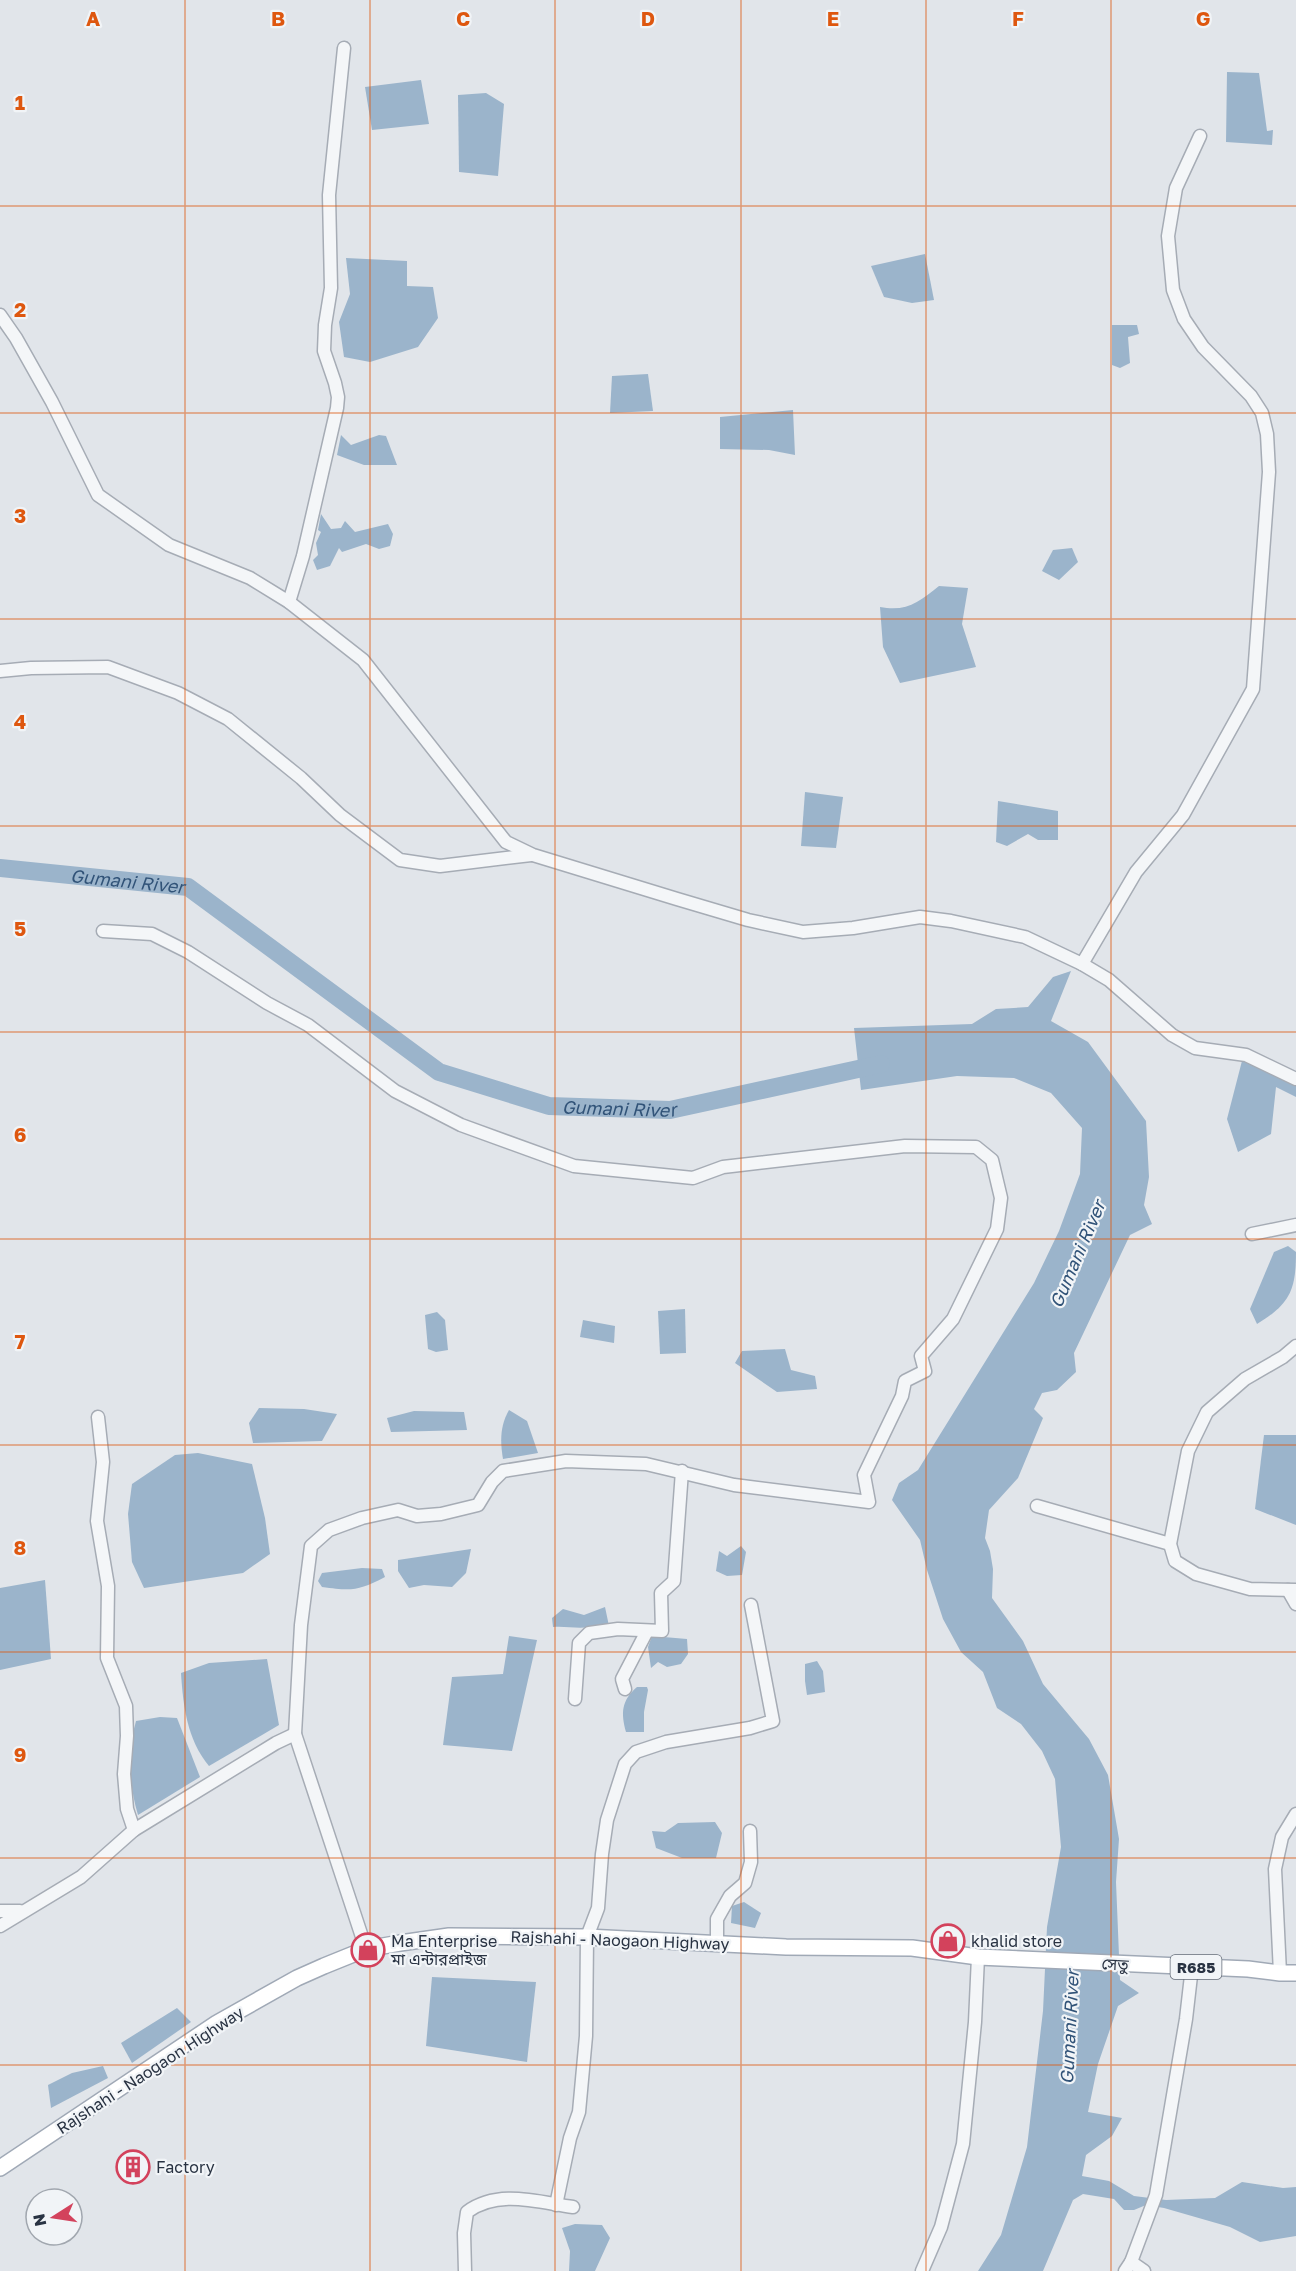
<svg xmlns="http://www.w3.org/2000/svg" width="1296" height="2271" viewBox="0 0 1296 2271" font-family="'Golos Text','Noto Sans Bengali',sans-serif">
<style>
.water{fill:#9bb4cb}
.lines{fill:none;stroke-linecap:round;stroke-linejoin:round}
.river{stroke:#9bb4cb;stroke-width:18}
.minor-casing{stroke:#a6acb5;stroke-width:15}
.major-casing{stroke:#a0a9b6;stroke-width:18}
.minor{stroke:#f4f6f8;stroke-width:12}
.major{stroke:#fff;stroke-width:15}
.grid{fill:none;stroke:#de570f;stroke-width:1.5;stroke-opacity:0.55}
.labels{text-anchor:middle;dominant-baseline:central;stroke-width:4.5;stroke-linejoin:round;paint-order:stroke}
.shield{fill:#f1f4f7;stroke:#656d79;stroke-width:1.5}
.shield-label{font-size:15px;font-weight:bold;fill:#293343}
.street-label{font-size:16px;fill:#293343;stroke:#f1f4f7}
.poi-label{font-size:16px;fill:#293343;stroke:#f1f4f7;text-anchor:start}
.water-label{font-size:18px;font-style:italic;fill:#315378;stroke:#f1f4f7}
.grid-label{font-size:20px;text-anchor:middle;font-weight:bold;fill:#de570f;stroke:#f1f4f7;stroke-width:4.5;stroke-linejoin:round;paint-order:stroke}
</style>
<rect width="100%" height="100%" fill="#e1e5ea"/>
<g class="water">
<polygon points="1227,72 1259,73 1267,131 1273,130 1272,145 1226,142"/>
<polygon points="421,80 429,124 372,130 365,87"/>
<polygon points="486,93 504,104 498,176 459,172 458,95"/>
<polygon points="925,254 934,300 912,303 884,297 871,266"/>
<polygon points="346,258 407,261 407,286 433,287 438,318 418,347 370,362 344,357 339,322 350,294"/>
<polygon points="1112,325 1137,325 1139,334 1128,337 1130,363 1120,368 1112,365"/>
<polygon points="648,374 653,411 610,413 612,376"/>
<polygon points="793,410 795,455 769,450 720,449 720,417"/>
<polygon points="341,435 351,445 379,435 386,436 397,465 364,465 337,455"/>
<polygon points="321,514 331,529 341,528 345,521 355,532 388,524 393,534 390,546 379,549 366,544 342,552 339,548 330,566 317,570 313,560 318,555 316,543 321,532 318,530"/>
<polygon points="1072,548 1078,562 1059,580 1042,571 1053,550"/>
<path d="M939,586l29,2 -6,36 14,43 -76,16 -17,-36 -3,-40c27,5 39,-5 59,-21z"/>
<polygon points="805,792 843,797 836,848 801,846"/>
<polygon points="998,801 1058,811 1058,840 1038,840 1028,834 1007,846 996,842"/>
<polygon points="1071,971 1051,1021 1088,1042 1146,1121 1149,1177 1144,1205 1152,1224 1130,1235 1074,1353 1076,1372 1057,1390 1042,1393 1034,1409 1043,1418 1018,1478 989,1510 985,1538 990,1551 993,1569 992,1598 1023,1641 1043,1684 1089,1739 1108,1775 1119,1839 1116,1882 1120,1980 1139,1993 1118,2006 1098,2064 1088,2112 1122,2118 1112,2136 1086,2155 1082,2176 1109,2181 1134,2196 1166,2200 1215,2198 1242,2182 1283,2188 1296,2187 1296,2236 1260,2242 1230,2227 1164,2208 1146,2205 1134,2210 1124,2210 1114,2199 1083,2194 1073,2200 1043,2271 978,2271 1001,2235 1027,2147 1043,2011 1047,1927 1061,1847 1055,1779 1042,1751 1021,1724 997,1708 983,1672 961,1652 943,1619 927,1570 920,1540 892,1500 899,1483 918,1470 1034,1283 1059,1231 1080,1174 1082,1128 1051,1093 1014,1078 957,1076 861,1090 854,1028 972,1024 996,1009 1028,1007 1053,977"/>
<polygon points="1243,1057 1258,1063 1296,1086 1296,1097 1276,1087 1271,1134 1238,1152 1227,1119"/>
<path d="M1288,1246l8,6c0,38 -6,52 -39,72l-7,-15 24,-57z"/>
<polygon points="685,1309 686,1353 660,1354 658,1311"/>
<polygon points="437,1312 445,1320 448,1350 436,1352 428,1349 425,1315"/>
<polygon points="583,1320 615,1326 614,1343 580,1337"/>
<polygon points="785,1349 791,1370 815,1376 817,1389 777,1392 735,1363 742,1351"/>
<polygon points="259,1408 304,1409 337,1414 322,1441 253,1443 249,1423"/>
<path d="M509,1410l18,11 11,32 -35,6c-3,-18 -3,-33 6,-49z"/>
<polygon points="414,1411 464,1412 467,1430 391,1432 387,1418"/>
<polygon points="1264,1435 1296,1435 1296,1525 1255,1509"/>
<polygon points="198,1453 252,1464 265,1518 270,1554 243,1573 144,1588 132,1562 128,1514 132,1484 175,1455"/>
<polygon points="741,1546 746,1552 742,1575 727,1576 716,1571 719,1551 727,1556"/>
<polygon points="471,1549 466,1573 452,1587 424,1585 409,1588 398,1571 398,1560"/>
<path d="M362,1568l20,1 3,8c-27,14 -33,14 -63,10l-4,-6 4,-8z"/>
<polygon points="45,1580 51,1659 0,1670 0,1588"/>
<path d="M605,1607l4,19 -9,-2 -8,5 -2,-2c-13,2 -24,-1 -37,0l-1,-9 11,-9 21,6z"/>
<polygon points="509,1636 537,1640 512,1751 443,1745 452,1677 503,1674"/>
<polygon points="652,1636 687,1639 688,1654 681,1664 667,1667 658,1662 651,1668 648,1647"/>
<path d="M267,1659l12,66 -70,41c-22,-26 -26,-61 -28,-93l28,-10z"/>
<polygon points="817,1661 823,1671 825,1692 807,1695 805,1681 805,1664"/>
<path d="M637,1687h10l1,3 -4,22v20h-18c-5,-19 -5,-31 11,-45z"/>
<path d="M160,1717l17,1 23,59 -62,38c-9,-30 -11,-64 -2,-94z"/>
<polygon points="715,1822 722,1833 716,1858 682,1858 656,1848 652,1831 665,1832 678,1823"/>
<polygon points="744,1902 761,1913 755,1928 731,1923 732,1906"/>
<polygon points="432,1977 536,1982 527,2062 426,2046"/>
<polygon points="177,2008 191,2022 132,2063 121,2043"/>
<polygon points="103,2066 108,2078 51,2108 48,2085 72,2073"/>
<polygon points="575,2224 602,2225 610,2238 595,2271 569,2271 570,2251 562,2228"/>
</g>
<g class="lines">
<path class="river" id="s1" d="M0,868l188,19 251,185 110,34 121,4 211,-46"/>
<g class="minor-casing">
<g id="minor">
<polyline points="0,315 16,338 52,402 98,495 169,545 250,578 289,602 363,660 506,842 533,855 677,899 748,920 803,932 853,928 920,917 951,921 1025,937 1082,964 1109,980 1172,1035 1195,1048 1246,1055 1296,1079"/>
<polyline points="289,602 303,556 337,408 338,397 335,383 324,351 325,325 331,288 329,195 344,48"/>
<polyline points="0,671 31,668 108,667 178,693 228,719 301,778 340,815 400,860 440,866 531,855"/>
<polyline points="103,931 152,934 188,952 267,1003 308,1025 395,1091 461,1125 574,1166 693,1178 723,1167 905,1146 976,1147 992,1160 1001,1198 997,1229 953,1319 921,1356 925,1371 905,1381 902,1396 864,1475 869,1502 734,1485 646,1464 566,1461 503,1471 492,1482 478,1505 441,1514 417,1516 398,1510 362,1518 329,1530 311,1546 301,1625 295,1734 366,1949"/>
<polyline points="1082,964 1136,872 1183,815 1253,689 1269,472 1267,434 1262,413 1251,396 1203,347 1184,319 1173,290 1168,236 1176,188 1200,136"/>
<polyline points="1252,1234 1296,1225"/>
<polyline points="1296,1346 1283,1357 1245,1379 1207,1412 1188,1451 1170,1544 1175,1561 1196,1574 1250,1589 1296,1590"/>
<polyline points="98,1417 103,1462 97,1521 108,1586 107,1658 126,1706 127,1736 124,1774 127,1809 134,1830"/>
<polyline points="1037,1506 1170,1544"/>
<polyline points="1288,1590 1296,1604"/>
<polyline points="625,1689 622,1679 647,1631"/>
<polyline points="575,1699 579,1643 589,1633 618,1629 662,1631 661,1593 674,1581 682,1471"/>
<polyline points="0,1911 20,1911"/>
<polyline points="0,1926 81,1877 134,1830 276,1743 295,1734"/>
<polyline points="717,1943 717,1919 730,1896 745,1883 751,1862 750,1831"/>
<polyline points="1280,1973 1275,1869 1282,1837 1296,1814"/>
<polyline points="556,2205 570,2138 579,2112 586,2036 587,1937 598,1908 602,1854 607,1820 625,1764 636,1752 666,1742 750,1728 773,1721 751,1605"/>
<polyline points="1131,2262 1144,2271"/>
<path d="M465,2271l-1,-38 3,-21c31,-23 70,-10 106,-5"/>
<polyline points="922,2271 941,2227 963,2144 975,2022 978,1957"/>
<polyline points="1125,2271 1131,2262 1156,2195 1186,2019 1192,1967"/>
</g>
</g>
<g class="major-casing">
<polyline id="major" points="0,2168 217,2023 297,1978 324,1966 366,1949 400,1943 449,1936 587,1937 786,1947 912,1948 978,1957 1248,1969 1280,1973 1296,1973"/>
</g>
<use href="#minor" class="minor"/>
<use href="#major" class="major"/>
</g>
<path class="grid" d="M185,0v2271M370,0v2271M555,0v2271M741,0v2271M926,0v2271M1111,0v2271M0,206h1296M0,413h1296M0,619h1296M0,826h1296M0,1032h1296M0,1239h1296M0,1445h1296M0,1652h1296M0,1858h1296M0,2065h1296"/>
<defs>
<g id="shop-ring" transform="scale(1.725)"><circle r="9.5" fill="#f1f4f7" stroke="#d3425c" stroke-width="1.5"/><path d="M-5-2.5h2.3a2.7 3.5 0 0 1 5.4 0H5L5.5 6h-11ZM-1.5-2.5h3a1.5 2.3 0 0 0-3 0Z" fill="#d3425c"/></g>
<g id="building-ring" transform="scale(1.725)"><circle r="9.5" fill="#f1f4f7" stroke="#d3425c" stroke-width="1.5"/><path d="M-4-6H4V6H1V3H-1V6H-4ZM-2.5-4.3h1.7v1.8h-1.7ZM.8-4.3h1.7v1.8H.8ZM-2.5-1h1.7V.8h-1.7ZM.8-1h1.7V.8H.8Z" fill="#d3425c"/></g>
</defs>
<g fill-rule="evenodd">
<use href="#shop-ring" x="948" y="1941"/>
<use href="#shop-ring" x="368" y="1950"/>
<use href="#building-ring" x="133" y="2167"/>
</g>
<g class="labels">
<rect class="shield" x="1170.5" y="1955" width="51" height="24" rx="4.5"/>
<g class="shield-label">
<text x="1196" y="1967">R685</text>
</g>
<g class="street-label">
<text transform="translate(620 1940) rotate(2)">Rajshahi - Naogaon Highway</text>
<text transform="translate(1115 1964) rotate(3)">সেতু</text>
<text transform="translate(150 2070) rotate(-33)">Rajshahi - Naogaon Highway</text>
</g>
<g class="poi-label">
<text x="391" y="1941">Ma Enterprise<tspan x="391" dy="18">মা এন্টারপ্রাইজ</tspan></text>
<text x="971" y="1941">khalid store</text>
<text x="156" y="2167">Factory</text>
</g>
<g class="water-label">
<text stroke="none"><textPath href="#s1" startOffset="128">Gumani River</textPath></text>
<text stroke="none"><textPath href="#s1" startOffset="686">Gumani River</textPath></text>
<text transform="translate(1077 1254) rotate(-67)">Gumani River</text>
<text transform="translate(1069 2027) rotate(-87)">Gumani River</text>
</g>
</g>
<g class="grid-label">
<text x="93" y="26">A</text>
<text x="278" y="26">B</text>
<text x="463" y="26">C</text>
<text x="648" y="26">D</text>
<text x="833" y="26">E</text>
<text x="1018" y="26">F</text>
<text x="1203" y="26">G</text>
<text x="20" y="110">1</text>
<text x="20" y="317">2</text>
<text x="20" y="523">3</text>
<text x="20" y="729">4</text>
<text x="20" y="936">5</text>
<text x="20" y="1142">6</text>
<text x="20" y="1349">7</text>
<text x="20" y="1555">8</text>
<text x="20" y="1762">9</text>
</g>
<g transform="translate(54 2217) rotate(258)"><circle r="28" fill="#f1f4f7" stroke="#a1a7af" stroke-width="1.5"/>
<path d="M0-4.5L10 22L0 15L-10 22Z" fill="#d3425c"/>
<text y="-9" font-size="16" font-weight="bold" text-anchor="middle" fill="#293343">N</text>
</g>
</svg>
